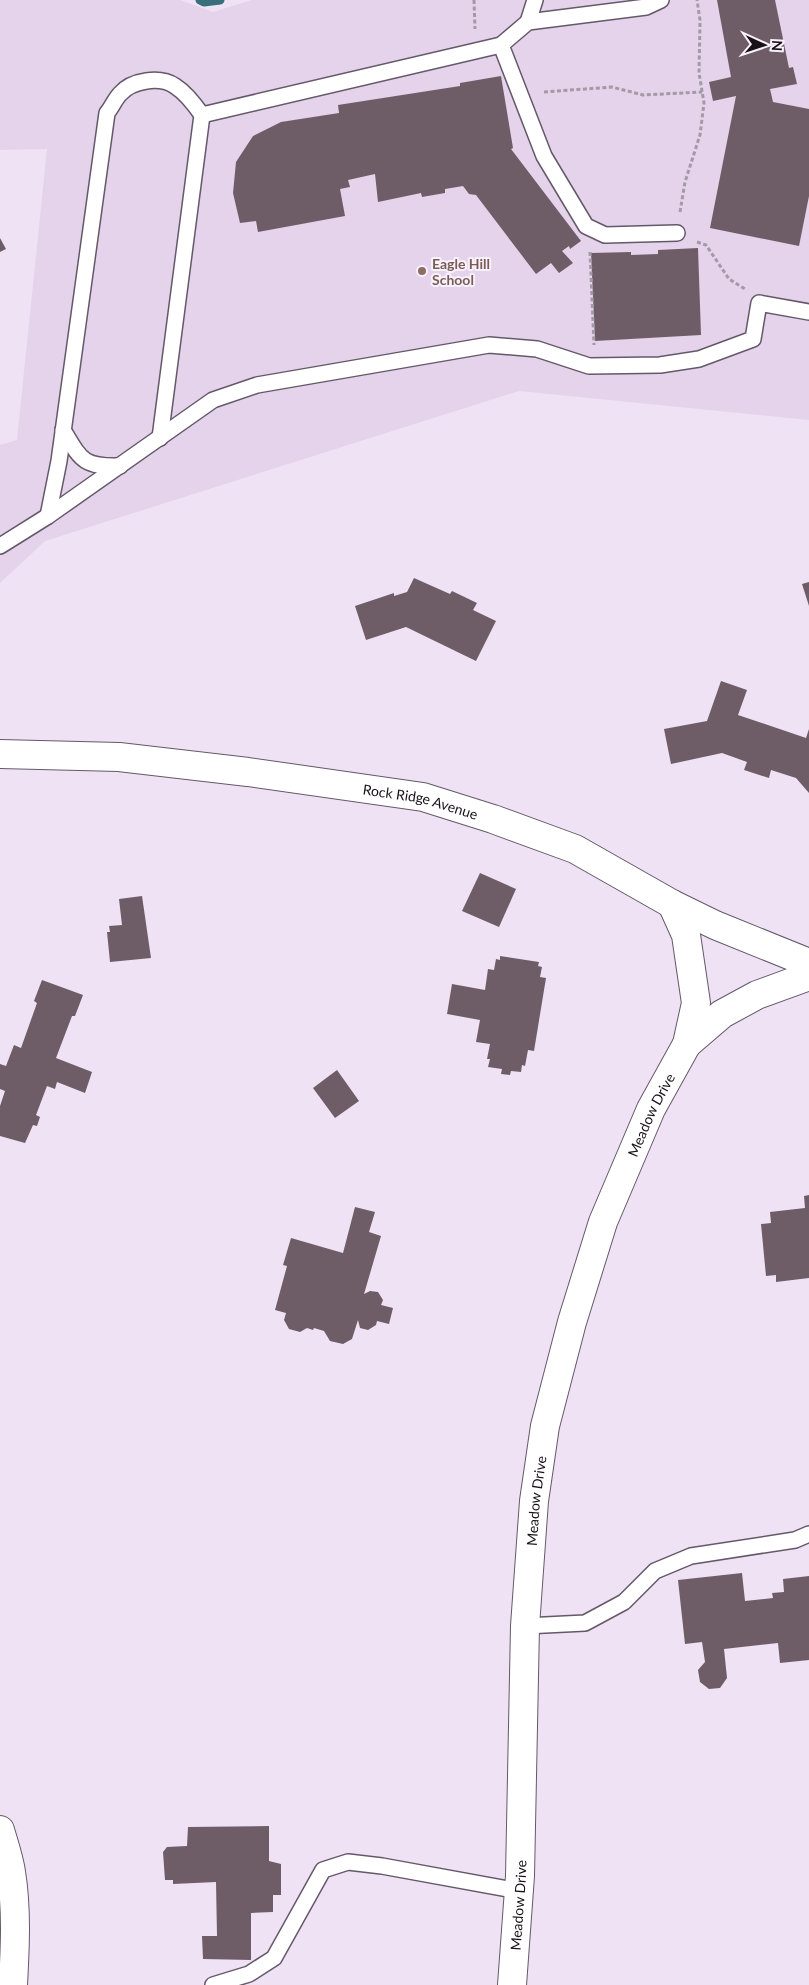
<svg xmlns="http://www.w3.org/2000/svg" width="809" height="1985" viewBox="0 0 809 1985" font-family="Lato,sans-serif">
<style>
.built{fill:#e4d3ea}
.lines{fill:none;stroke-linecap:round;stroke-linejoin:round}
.stream{stroke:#396f7b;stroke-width:9}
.building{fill:#6e5d67}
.service-casing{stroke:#645968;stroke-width:18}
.minor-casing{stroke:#645968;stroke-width:30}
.secondary-casing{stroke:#645968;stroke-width:30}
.path{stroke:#a499a7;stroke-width:3;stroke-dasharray:4 2.5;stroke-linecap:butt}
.service{stroke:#fff;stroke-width:15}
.minor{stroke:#fff;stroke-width:28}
.secondary{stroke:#fff;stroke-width:28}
.education-dot{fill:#8d6e63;stroke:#fbf0fe;stroke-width:2}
.labels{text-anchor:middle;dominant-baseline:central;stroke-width:4;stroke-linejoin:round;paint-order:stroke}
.education-label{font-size:14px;font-weight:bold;fill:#785e54;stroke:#fbf0fe;text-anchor:start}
.street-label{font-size:14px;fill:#171218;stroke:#fbf0fe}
</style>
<rect width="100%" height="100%" fill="#efe2f4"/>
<polygon class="built" points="0,0 180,0 213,12 252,0 809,0 809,420 519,391 45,541 0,583 0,445 17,440 47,149 0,150"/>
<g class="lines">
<polyline class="stream" points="200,0 204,2 220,0"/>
</g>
<g class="building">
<polygon points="717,0 775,0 789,68 793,67 797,84 770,89 773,102 809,109 809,196 799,246 710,228 736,96 713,101 709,82 731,77"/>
<polygon points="501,76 513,148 511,149 581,241 570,249 569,246 562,251 573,263 559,273 551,263 536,274 476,195 469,194 463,186 445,189 445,193 422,197 421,193 378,202 375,174 348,180 350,187 340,189 345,216 258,232 256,221 240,223 233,193 236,162 253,136 281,122 339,113 338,105 460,86 460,83"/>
<polygon points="0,238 6,249 0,252"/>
<polygon points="698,248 701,335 595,341 591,253 631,252 631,255 658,254 658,250"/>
<polygon points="414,578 450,594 452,591 477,603 473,610 496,621 476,661 406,627 366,640 355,606 394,593 394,596 407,592"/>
<polygon points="809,582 809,606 802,584"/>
<polygon points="721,681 747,690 738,715 806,738 809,729 809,793 796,778 771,770 769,778 744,770 747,762 722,753 671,764 664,729 707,721"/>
<polygon points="480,873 516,889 499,927 462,911"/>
<polygon points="142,896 151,958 110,962 107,932 110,932 109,926 122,925 119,899"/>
<polygon points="500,956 539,962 538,966 542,967 540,977 546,978 534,1051 528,1050 525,1066 522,1065 521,1072 511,1071 510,1075 501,1074 502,1069 488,1067 490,1059 487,1059 490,1044 476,1042 480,1020 447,1014 452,984 485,990 488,969 494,970 496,959 500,960"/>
<polygon points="42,980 83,995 75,1016 72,1016 56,1058 92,1072 85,1093 57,1082 55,1089 47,1086 36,1115 40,1117 37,1126 33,1125 25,1143 0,1136 0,1106 5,1091 0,1089 0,1064 6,1066 14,1045 21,1048 37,1003 34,1001"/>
<polygon points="337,1070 359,1101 335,1118 313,1088"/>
<polygon points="809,1195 809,1278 776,1282 776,1275 766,1276 761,1224 771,1223 770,1212 805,1208 804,1196"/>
<polygon points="355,1207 375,1212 369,1232 381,1236 364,1294 370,1291 378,1292 383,1300 381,1305 393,1308 389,1324 377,1321 376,1325 368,1330 360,1328 358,1320 352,1339 343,1344 330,1341 324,1331 314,1328 313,1330 307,1328 300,1332 289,1329 284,1320 286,1313 275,1310 287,1266 283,1265 291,1238 343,1253"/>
<polygon points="742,1573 745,1601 773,1598 772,1593 784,1592 783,1579 809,1576 809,1660 780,1663 778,1643 724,1649 727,1678 720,1688 709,1689 700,1682 698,1670 705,1662 702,1642 685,1644 678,1580"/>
<polygon points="269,1826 269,1861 281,1864 281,1895 273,1895 273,1912 251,1913 251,1960 203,1959 202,1936 217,1936 216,1882 173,1884 173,1880 165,1880 163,1852 167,1847 187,1846 188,1827"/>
</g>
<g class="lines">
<g class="service-casing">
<g id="service">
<polyline points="661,0 646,7 528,22 501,45 544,156 586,226 605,235 677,233"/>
<polyline points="528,22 535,0"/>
<polyline points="202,115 501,45"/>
<path d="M63,430c18,30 20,37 57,36"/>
<path d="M48,516l11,-55 48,-348c5,-6 8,-14 13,-19 12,-14 40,-18 55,-8 11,7 20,19 27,29l-42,323"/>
<polyline points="0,546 48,516 213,400 257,385 489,345 537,349 589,366 660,365 699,359 753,339 759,303 809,312"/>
<polyline points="525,1626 585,1623 624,1602 655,1571 691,1556 795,1540 809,1534"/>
<polyline points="213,1985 249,1974 274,1958 323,1870 348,1862 382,1866 519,1891"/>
</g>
</g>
<g class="minor-casing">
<g id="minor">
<path id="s1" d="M0,754l119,3 129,15 175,25 70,22 82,30 97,55 43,21 94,38"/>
<polyline points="687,1044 722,1014 757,995 809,976"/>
<path id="s2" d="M512,1985l8,-109 5,-250 9,-125 11,-75 27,-104 31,-100 48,-113 36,-65 9,-41 -10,-68 -14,-31"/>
</g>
</g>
<g class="secondary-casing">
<path id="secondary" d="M0,1830c4,14 9,28 11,42 6,37 4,75 2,113"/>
</g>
<g class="path">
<polyline points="474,0 475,29"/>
<polyline points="544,92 612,87 643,95 702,92"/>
<polyline points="680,212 685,182 700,135 704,103 699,73 700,20 697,0"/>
<polyline points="697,242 706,245 729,279 745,289"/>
<polyline points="590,252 594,345"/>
</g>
<use href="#service" class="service"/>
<use href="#minor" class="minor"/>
<use href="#secondary" class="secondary"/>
</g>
<circle class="education-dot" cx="422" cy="271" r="5"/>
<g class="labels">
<g class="education-label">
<text x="432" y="263">Eagle Hill<tspan x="432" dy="16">School</tspan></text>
</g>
<g class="street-label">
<text stroke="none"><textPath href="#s1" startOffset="424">Rock Ridge Avenue</textPath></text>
<text stroke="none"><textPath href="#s2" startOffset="890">Meadow Drive</textPath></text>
<text stroke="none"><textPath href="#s2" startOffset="485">Meadow Drive</textPath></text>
<text stroke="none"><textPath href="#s2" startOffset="80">Meadow Drive</textPath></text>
</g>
</g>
<g transform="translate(764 45) rotate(93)" stroke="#fbf0fe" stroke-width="4" paint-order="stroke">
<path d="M0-4L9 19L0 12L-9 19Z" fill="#171218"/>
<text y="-8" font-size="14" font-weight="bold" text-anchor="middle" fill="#171218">N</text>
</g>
</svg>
